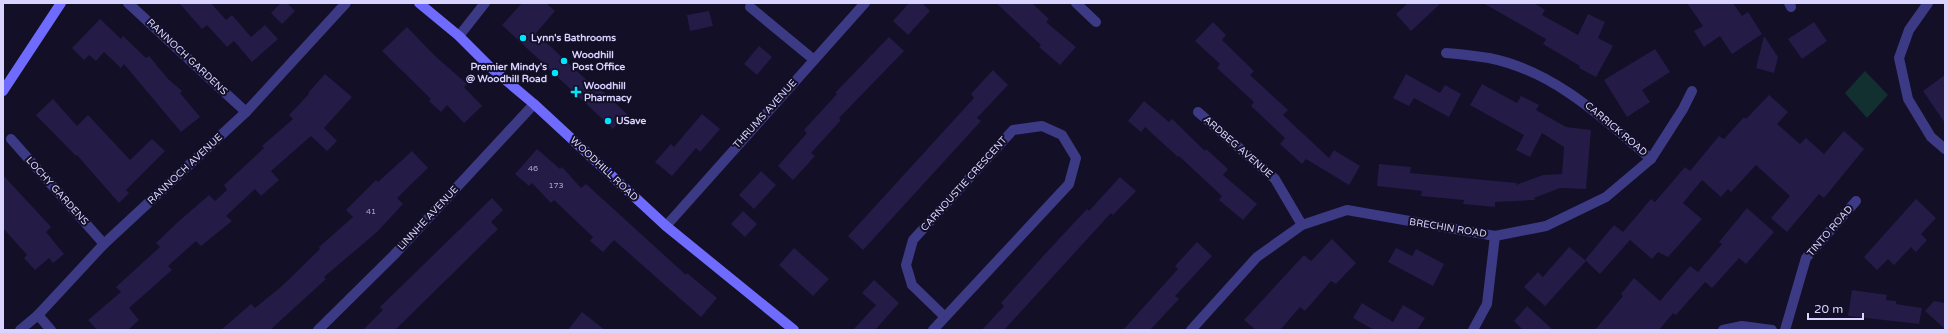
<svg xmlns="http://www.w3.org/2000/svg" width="1948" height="333" viewBox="0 0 1948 333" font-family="'Varela Round',sans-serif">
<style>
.green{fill:#12302f}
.building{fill:#241b47}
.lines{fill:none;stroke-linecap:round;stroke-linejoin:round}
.street{stroke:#3d3a85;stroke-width:10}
.secondary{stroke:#6f6bff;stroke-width:10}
.poi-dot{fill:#00e5ff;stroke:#130f26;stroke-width:1.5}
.labels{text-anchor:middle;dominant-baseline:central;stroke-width:4;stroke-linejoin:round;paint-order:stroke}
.number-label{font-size:8px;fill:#aca6d1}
.poi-label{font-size:10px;font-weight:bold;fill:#d9d4ff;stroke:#130f26;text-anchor:start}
.street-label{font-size:10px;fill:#d9d4ff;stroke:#130f26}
</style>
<rect width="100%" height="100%" fill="#130f26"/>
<polygon class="green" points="1865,71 1888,95 1867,118 1845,93"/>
<g class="building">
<polygon points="179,3 211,3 226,20 232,15 251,37 265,25 278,39 252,62 234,41 227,47 207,25 202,29"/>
<polygon points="281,3 287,3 295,11 282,24 271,13"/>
<polygon points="522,3 546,3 555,11 536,33 593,86 595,84 627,114 613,129 502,25"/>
<polygon points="909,3 922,3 930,11 908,35 893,21"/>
<polygon points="996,3 1032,3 1049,19 1046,22 1076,47 1060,65 1039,47 1041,45"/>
<polygon points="1408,3 1441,3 1411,31 1396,14"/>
<polygon points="1483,3 1534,3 1545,10 1542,15 1578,35 1588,14 1605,22 1598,38 1613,46 1596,77 1579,68 1580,66 1543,44 1546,39"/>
<polygon points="1687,3 1733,3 1742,16 1748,12 1762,34 1732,54 1720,36 1704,47 1694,31 1703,26"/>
<polygon points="709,11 713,26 690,31 687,15"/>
<polygon points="100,19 121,39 123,36 146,58 149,56 168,79 182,91 180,93 200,117 181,132 124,64 121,68 104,52 96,61 89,55 84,60 72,48"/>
<polygon points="1213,22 1226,35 1222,40 1254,71 1250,75 1288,110 1283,115 1329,158 1334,150 1360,166 1349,185 1306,159 1302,164 1280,144 1285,138 1251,106 1254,102 1217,68 1220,64 1195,41"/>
<polygon points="1814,22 1827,41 1802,59 1788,39"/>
<polygon points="407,27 435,56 467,84 464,87 482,106 464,123 447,105 441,112 429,101 431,99 382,51"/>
<polygon points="1764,36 1778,57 1774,73 1756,68"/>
<polygon points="889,37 904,51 839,118 841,120 811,153 815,156 793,180 778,166 807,133 804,130 837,94 835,93"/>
<polygon points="759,46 772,57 757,75 744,64"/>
<polygon points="1655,49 1670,72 1642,90 1650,102 1627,117 1604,80"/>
<polygon points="993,70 1008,85 977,118 981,121 863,250 848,236 974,98 971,94"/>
<polygon points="325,74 352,97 324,128 337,141 327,151 311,136 271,171 279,180 261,196 255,189 226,216 232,221 201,246 196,241 168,266 172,270 129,308 139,320 128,330 97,330 88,320 121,292 116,287 160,247 156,243 178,222 209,195 215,201 227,190 224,185 264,148 262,146 293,119 289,115 309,94 308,93"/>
<polygon points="1406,74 1440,93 1445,85 1461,94 1449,117 1414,98 1409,106 1393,98"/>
<polygon points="1945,75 1945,123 1923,91"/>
<polygon points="1482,84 1517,103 1521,96 1539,105 1536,110 1566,127 1591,130 1586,189 1560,188 1534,198 1535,200 1495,202 1495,207 1463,204 1464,200 1421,196 1422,191 1377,186 1379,164 1411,167 1410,173 1517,183 1516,185 1543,175 1562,174 1564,147 1542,133 1530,157 1516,150 1524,135 1470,105"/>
<polygon points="1769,95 1788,112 1777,124 1800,144 1806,138 1824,154 1844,131 1864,149 1824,198 1819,194 1787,232 1771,218 1790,196 1756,165 1731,192 1728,189 1721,197 1702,180 1683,203 1702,219 1668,257 1658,252 1652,259 1630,240 1600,274 1585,260 1614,225 1623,232 1651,199 1655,202 1685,167 1690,171 1719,136 1724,139 1744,117 1746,119"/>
<polygon points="53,99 77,126 88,115 130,160 152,139 165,151 126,190 129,193 119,203 77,155 76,156 36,115"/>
<polygon points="1144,101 1169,122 1172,119 1205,151 1206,149 1228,169 1223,175 1257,204 1243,220 1219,200 1222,196 1179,156 1178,157 1145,127 1141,132 1128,121"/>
<polygon points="702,114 720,129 700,152 696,148 672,176 655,162 671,144 674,147"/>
<polygon points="537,149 560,169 562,167 581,188 586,184 686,275 687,273 717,298 701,317 614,240 603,252 590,241 593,237 554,200 551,203 532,183 529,186 515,174"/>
<polygon points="412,151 428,168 397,198 403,204 377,232 324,277 326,279 270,330 221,330 251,304 255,308 282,286 320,249 319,247 353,217 346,210 376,180 378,182"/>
<polygon points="761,171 776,185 754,209 739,195"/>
<polygon points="3,175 51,227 46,232 64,254 53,263 49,258 35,270 24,258 27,255 3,228"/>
<polygon points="1120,177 1136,191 1113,215 1111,213 1004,330 982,330 1004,306 1001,303 1045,254 1087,209 1089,211"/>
<polygon points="492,198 503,210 491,222 498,229 395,330 363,330 383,310 380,307"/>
<polygon points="1916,199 1936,218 1921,234 1927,240 1916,252 1911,247 1894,265 1888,259 1877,270 1864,257"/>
<polygon points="1747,208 1774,232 1746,264 1739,258 1712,288 1705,282 1676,315 1673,313 1659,330 1595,330 1623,296 1621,294 1634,278 1660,301 1690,266 1698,272 1722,244 1719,242"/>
<polygon points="743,211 757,224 745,237 731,224"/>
<polygon points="1332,239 1356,263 1336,284 1331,281 1305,311 1300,307 1280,330 1256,330 1244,320 1304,255 1311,261"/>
<polygon points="1197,242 1212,256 1175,296 1179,299 1150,330 1123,330 1178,269 1175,266"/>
<polygon points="1569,247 1586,261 1545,306 1524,287 1538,272 1543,277"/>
<polygon points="794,248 829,279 813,296 779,265"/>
<polygon points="1396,248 1412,256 1416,249 1444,264 1433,286 1388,262"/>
<polygon points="874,280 899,303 875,330 853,330 876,305 862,293"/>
<polygon points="1852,290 1887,295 1886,300 1896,301 1896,304 1922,308 1919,324 1848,316"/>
<polygon points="1934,301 1945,303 1945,329 1925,311"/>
<polygon points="1362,303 1393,322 1403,305 1425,318 1417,330 1374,330 1353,318"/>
<polygon points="1527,306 1553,330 1523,330 1514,321"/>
<polygon points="582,312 605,330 568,330"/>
</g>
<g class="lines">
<g class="street">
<polyline points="128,3 246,112"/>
<polyline points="1076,3 1096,22"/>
<polyline points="1789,3 1791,7"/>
<polyline points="1928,3 1909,30 1899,58 1908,99 1931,137 1945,149"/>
<polyline points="750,7 813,59"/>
<polyline points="459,36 485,3"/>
<path d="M1446,53c14,1 29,3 43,5 65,13 114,60 162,101"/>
<polyline points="1198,112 1275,179 1302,225"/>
<polyline points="11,139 104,244"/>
<polyline points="666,226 865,3"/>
<polyline points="38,315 51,330"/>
<polyline points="20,330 38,315 104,244 246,112 346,3"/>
<polyline points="318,330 394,255 534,104"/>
<polyline points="933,330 1069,184 1076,158 1062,135 1042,126 1013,130 913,240 906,265 912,285 945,317"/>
<polyline points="1191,330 1257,257 1302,225 1347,210 1495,236 1546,226 1573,213 1606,197 1651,159 1683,109 1692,91"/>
<polyline points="1473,330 1487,304 1495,236"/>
<polyline points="1723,330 1742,326 1772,330"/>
<polyline points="1785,330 1806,258 1856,201"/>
</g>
<g class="secondary">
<polyline points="419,3 459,36 490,67 534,104 666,226 794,330"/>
<polyline points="3,91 61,3"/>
</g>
</g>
<g class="poi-dot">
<circle cx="523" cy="38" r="4"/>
<circle cx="564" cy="61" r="4"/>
<circle cx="555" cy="73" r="4"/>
<path d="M574 86h4v4h4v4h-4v4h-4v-4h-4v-4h4z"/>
<circle cx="608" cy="121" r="4"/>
</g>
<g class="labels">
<g class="number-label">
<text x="533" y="168">46</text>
<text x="556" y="185">173</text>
<text x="371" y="211">41</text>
</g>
<g class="poi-label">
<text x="531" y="38">Lynn's Bathrooms</text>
<text x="572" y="55">Woodhill<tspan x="572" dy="12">Post Office</tspan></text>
<text x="547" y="67" text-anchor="end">Premier Mindy's<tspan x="547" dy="12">@ Woodhill Road</tspan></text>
<text x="584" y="86">Woodhill<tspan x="584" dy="12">Pharmacy</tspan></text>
<text x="616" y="121">USave</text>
</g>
<g class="street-label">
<text transform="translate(187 57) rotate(43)">RANNOCH GARDENS</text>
<text transform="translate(765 114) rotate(-48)">THRUMS AVENUE</text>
<text transform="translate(1616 129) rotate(40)">CARRICK ROAD</text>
<text transform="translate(1238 147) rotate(41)">ARDBEG AVENUE</text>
<text transform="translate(185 169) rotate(-43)">RANNOCH AVENUE</text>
<text transform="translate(604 169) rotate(43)">WOODHILL ROAD</text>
<text transform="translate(964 184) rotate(-48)">CARNOUSTIE CRESCENT</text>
<text transform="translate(57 191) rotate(48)">LOCHY GARDENS</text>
<text transform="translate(428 218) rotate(-47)">LINNHE AVENUE</text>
<text transform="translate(1448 228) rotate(9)">BRECHIN ROAD</text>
<text transform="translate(1830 231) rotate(-49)">TINTO ROAD</text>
</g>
</g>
<rect width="1948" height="333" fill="none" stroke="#d9d4ff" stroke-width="8"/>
<path d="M1808 313v6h55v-6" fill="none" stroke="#d9d4ff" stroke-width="2"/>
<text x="1814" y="313" font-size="12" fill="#d9d4ff" stroke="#130f26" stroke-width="3" paint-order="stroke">20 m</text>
</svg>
